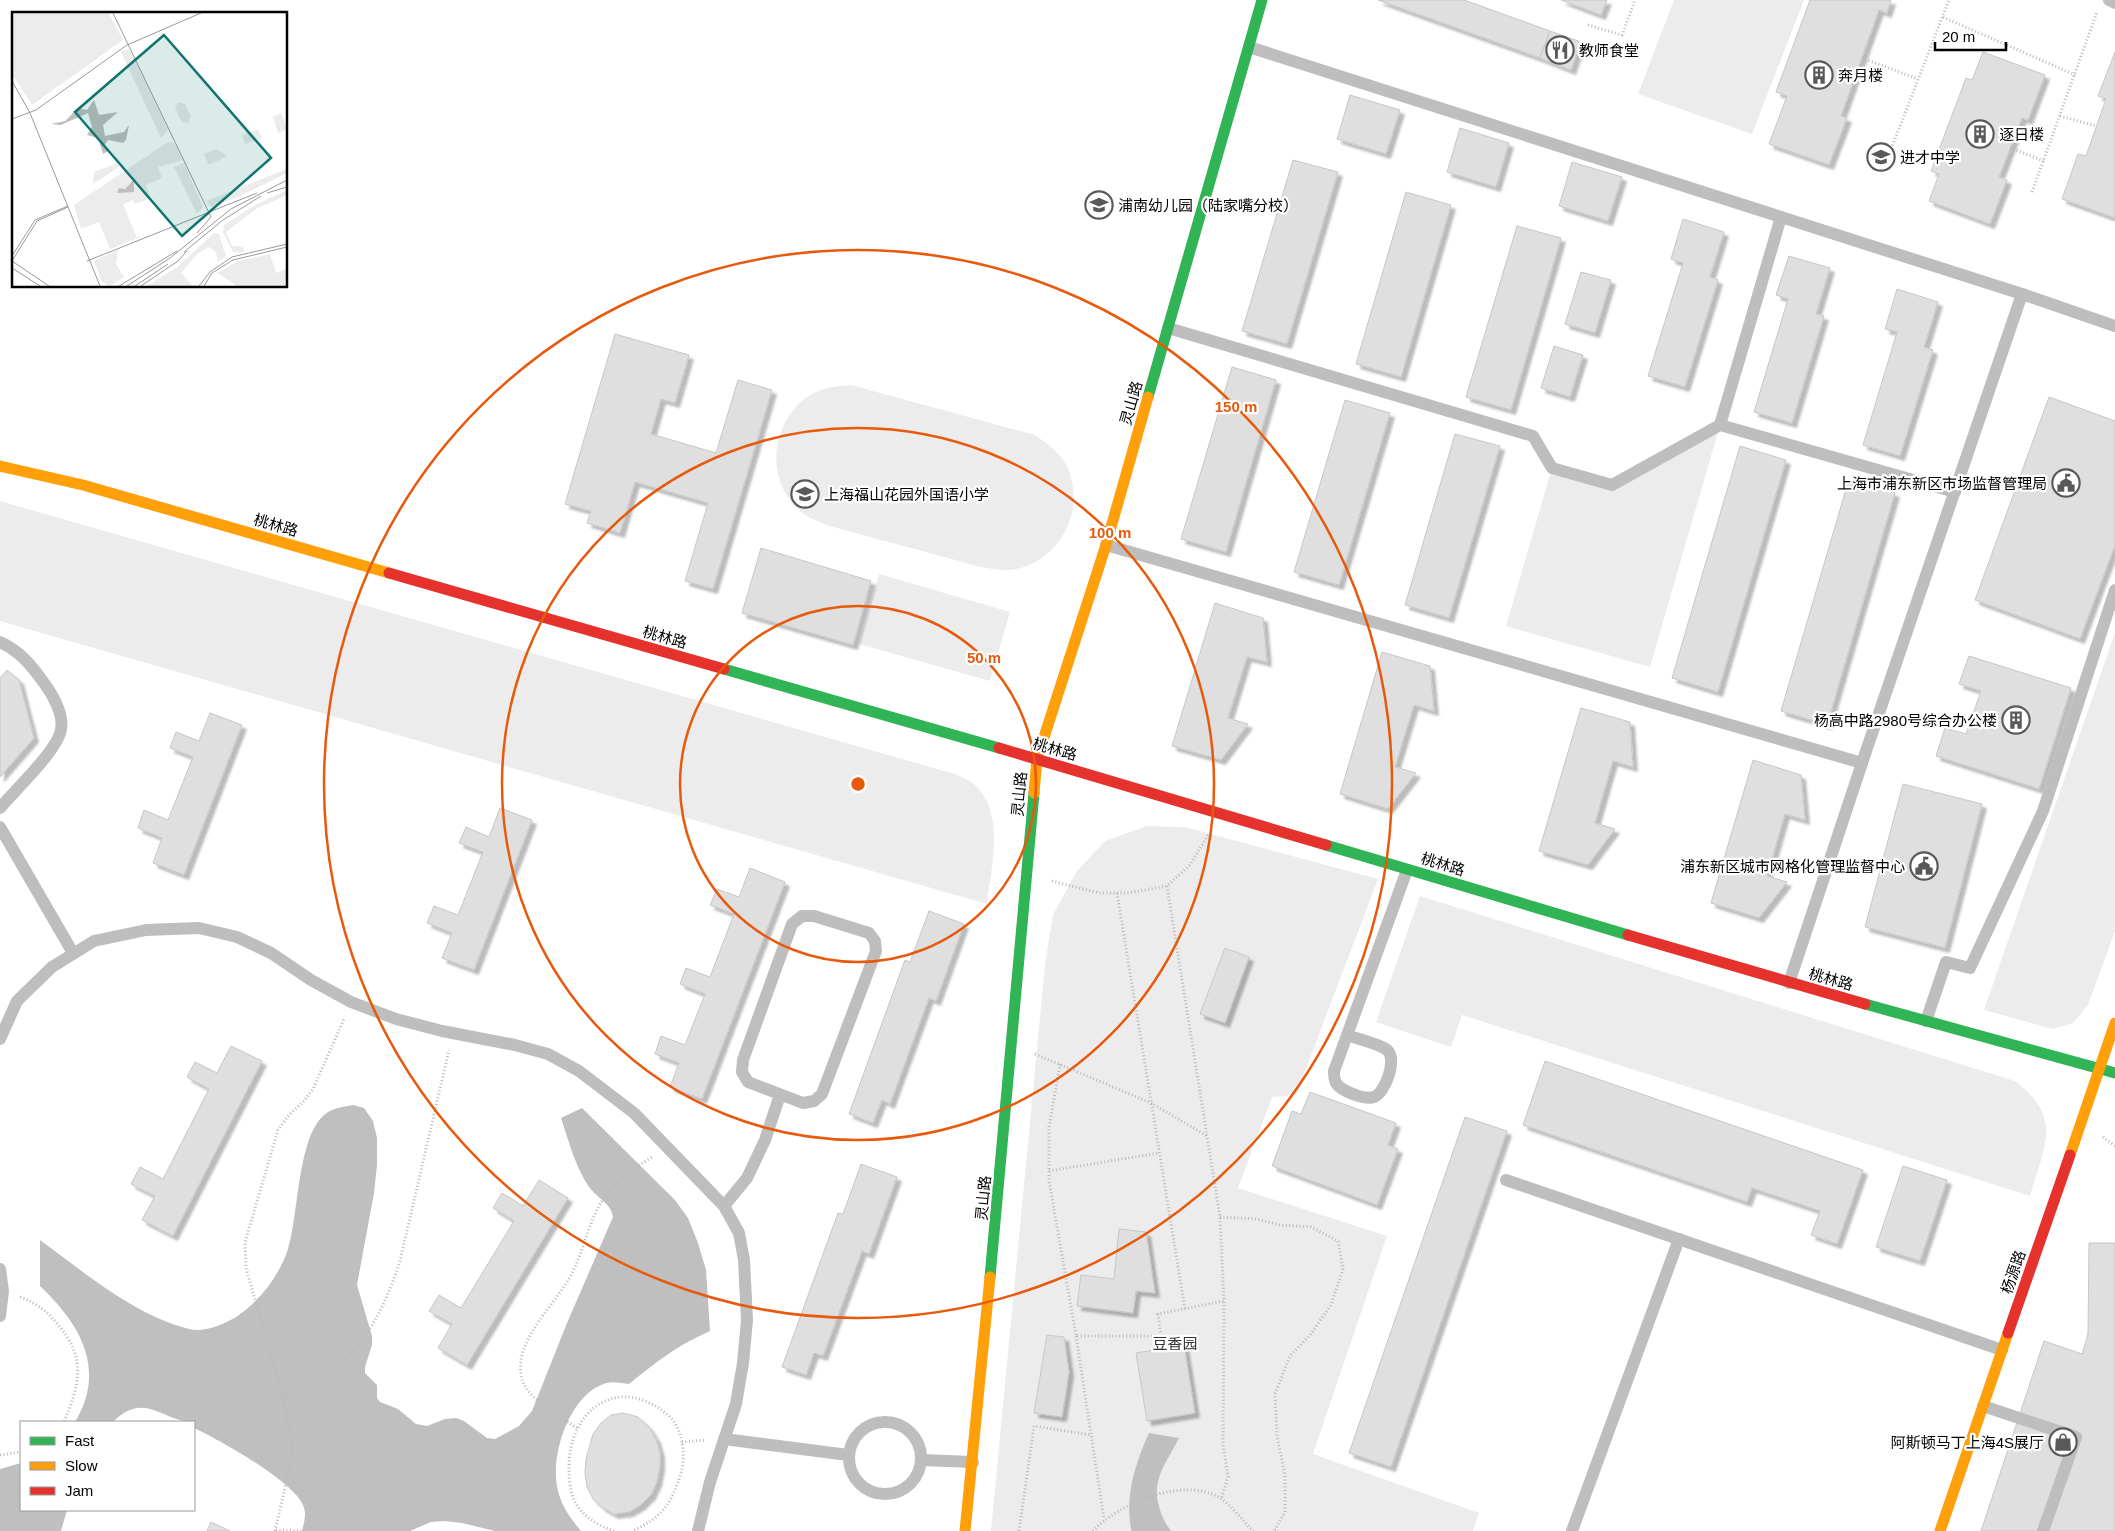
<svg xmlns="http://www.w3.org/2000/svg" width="2115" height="1531" viewBox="0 0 2115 1531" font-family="Arial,'Noto Sans SC',sans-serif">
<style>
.green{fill:#ececec}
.water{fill:#bfbfbf}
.building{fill:#dfdfdf;stroke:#c7c7c7;filter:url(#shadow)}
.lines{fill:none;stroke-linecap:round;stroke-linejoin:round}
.path{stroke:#b9b9b9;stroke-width:3;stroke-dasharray:1 2.5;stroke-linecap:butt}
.lane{stroke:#bebebe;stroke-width:12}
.fast{stroke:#30b455;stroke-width:11}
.slow{stroke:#ff9f0a;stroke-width:11}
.jam{stroke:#e5322d;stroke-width:11}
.ring{fill:none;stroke:#e8590c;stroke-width:2.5}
.labels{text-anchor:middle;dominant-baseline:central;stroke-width:4.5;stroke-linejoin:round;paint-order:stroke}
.poi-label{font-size:15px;fill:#000;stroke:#fff;text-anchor:start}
.street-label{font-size:15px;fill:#000;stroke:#fff}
.park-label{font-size:15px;fill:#333;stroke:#fff}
.inset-road{fill:none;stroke:#999;stroke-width:1}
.view{fill:#0f766e;fill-opacity:0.15;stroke:#0f766e;stroke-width:2.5}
.inset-edge{fill:none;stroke:#000;stroke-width:2.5}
.centre{fill:#e8590c;stroke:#fff;stroke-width:2.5}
.ring-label{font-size:15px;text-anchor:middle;font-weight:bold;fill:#e8590c;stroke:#fff;stroke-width:4.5;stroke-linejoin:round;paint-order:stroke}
</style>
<defs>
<filter id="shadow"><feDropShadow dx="4.5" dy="4.5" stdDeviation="1" flood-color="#0004"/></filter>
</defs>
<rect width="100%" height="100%" fill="#fff"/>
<g class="green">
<polygon points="1674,0 1804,0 1752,134 1638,94"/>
<path d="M851,385l184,50c14,10 28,20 34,36 14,38 -5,80 -42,95 -15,6 -31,4 -46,1l-155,-42c-7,-4 -15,-6 -21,-10 -41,-30 -36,-90 2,-118 13,-9 29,-11 44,-12z"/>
<polygon points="1720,425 1650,667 1506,626 1552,468 1612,485"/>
<path d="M0,501l958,274c6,3 13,6 17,10 31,30 16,81 12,119l-987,-283z"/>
<polygon points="879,574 1010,612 990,681 859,644"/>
<polygon points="2115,633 2115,931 2088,1005 2073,1023 2053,1029 1984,1010"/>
<polygon points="1147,826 1185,827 1378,879 1296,1095 1272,1097 1238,1188 1387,1236 1313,1454 1479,1513 1473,1531 991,1531 1045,965 1053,915 1077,871 1105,841"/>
<path d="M1420,896l595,185c49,37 29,65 15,115l-568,-181 -11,32 -75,-25z"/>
</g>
<g class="water">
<path d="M353,1105l11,3 9,13 4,17v27l-3,28 -17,92 15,51v9l-7,22v6l12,12v13l3,4 18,7 18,15 11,2 18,-7 11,-1 8,3 23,17 8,1 24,-13 13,-15 35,-88 46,-106c-2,-14 -16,-19 -24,-30 -14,-21 -20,-45 -28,-69l21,-10 93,92 13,18 10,25 8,27 4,61c-32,14 -54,31 -81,53 -7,-1 -16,-3 -23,-1 -37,11 -57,74 -48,108 4,16 13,28 23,40h-86l-33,-8 -18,-2 -13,1 -21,9h-108c2,-9 5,-17 1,-26 -10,-24 -85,-66 -109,-77v-6c-32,0 -49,-32 -81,0h-38c32,-53 5,-98 -35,-136v-46c47,34 92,74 149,89 15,4 35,-5 47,-12 24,-16 43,-41 52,-68 11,-35 9,-110 36,-134 8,-7 18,-8 29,-10z"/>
<path d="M1149,1433l30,5c-6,13 -19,31 -21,44 -4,16 3,36 13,49h-39l-1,-2c-6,-34 4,-65 18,-96z"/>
<polygon points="21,1463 21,1510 67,1510 61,1531 0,1531 0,1469"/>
</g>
<g class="building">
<polygon points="1378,0 1464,0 1550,31 1540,58"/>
<polygon points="1561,0 1607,0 1601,15"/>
<polygon points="1810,0 1891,0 1887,13 1879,10 1841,116 1847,118 1829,165 1769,144 1787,96 1776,92"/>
<polygon points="1550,31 1581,42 1571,70 1540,58"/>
<polygon points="1983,52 2045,75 2028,120 2022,118 1999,177 2007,180 1990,224 1929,201 1939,174 1931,171 1966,78 1972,80"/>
<polygon points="2115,52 2115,218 2062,199 2078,154 2086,156 2106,99 2098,96"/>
<polygon points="1350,95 1400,110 1386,154 1337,139"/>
<polygon points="1460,128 1509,143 1496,187 1447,172"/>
<polygon points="1293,160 1338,172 1287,344 1242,331"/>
<polygon points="1572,162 1622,177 1608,221 1559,206"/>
<polygon points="1406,192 1451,205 1401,377 1356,364"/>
<polygon points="1683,219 1724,232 1710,277 1718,280 1685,387 1648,376 1683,263 1671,259"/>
<polygon points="1517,226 1561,238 1511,410 1466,397"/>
<polygon points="1789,256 1830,268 1816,314 1824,316 1792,423 1754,412 1788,299 1776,295"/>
<polygon points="1581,272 1611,280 1595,333 1565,324"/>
<polygon points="1897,289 1938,302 1924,347 1933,350 1900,456 1863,445 1897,332 1885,329"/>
<polygon points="615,334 689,355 675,403 661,399 651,434 716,453 738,380 772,390 713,589 685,581 708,503 635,482 620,533 587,523 591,511 565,504"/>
<polygon points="1554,346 1583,355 1570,397 1541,388"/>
<polygon points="1232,367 1276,380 1226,552 1181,539"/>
<polygon points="2049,397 2115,421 2115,545 2080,639 1975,600"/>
<polygon points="1345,400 1390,413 1339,585 1294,572"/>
<polygon points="1455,434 1500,446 1449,618 1405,605"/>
<polygon points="1740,446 1786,460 1718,692 1672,678"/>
<polygon points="1849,479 1895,493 1827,725 1781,711"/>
<polygon points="761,548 871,581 853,645 742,613"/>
<polygon points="1215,603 1263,618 1267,662 1247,657 1228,718 1248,724 1221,760 1172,746"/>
<polygon points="1382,652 1430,666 1434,711 1414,705 1395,767 1416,773 1388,809 1340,794"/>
<polygon points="1969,656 2071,688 2039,789 1936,756 1945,728 1966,734 1981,691 1959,684"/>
<polygon points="7,670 19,680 34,738 0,777 0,678"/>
<polygon points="1581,708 1630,722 1633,767 1613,761 1595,823 1615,829 1588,865 1539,851"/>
<polygon points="210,713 242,725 184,875 153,863 162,838 138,828 144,810 168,820 193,757 170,748 176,732 199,741"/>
<polygon points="1753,760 1801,775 1805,820 1785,814 1767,876 1787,882 1759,918 1711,903"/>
<polygon points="1903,784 1982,804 1945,948 1865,927"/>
<polygon points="500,808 532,820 474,970 442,958 452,933 427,923 434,906 458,915 483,852 459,843 466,827 489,837"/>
<polygon points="750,868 785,882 702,1099 670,1087 679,1063 655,1054 661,1036 685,1045 705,994 680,984 686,968 710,977 734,914 710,905 717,889 739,897"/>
<polygon points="929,911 964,924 936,1001 929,998 890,1104 882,1100 873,1123 849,1114 905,960 910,962"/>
<polygon points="1225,948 1249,957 1225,1023 1200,1014"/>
<polygon points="231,1046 262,1061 173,1236 142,1220 155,1196 131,1184 140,1167 163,1179 209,1089 187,1077 195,1062 217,1073"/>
<polygon points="1545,1061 1863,1170 1837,1244 1811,1235 1820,1211 1752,1188 1747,1202 1523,1125"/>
<polygon points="1310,1092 1396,1123 1388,1145 1398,1149 1377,1205 1272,1166 1292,1111 1301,1114"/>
<polygon points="1465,1117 1507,1131 1391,1467 1349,1453"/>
<polygon points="861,1164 897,1177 869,1254 862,1251 823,1356 814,1353 806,1375 782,1367 838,1213 843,1214"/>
<polygon points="1903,1166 1947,1180 1920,1261 1876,1247"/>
<polygon points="539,1180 568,1198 467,1365 438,1348 452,1324 429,1311 439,1295 461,1308 514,1221 493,1208 502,1193 523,1206"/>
<polygon points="1119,1229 1146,1232 1155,1293 1136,1291 1133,1313 1077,1306 1081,1275 1114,1279"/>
<polygon points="2089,1243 2115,1243 2115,1531 1981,1531 2044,1341 2082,1354 2088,1334"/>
<polygon points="1047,1335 1064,1337 1069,1372 1062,1417 1034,1413"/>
<polygon points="1184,1345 1195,1413 1147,1421 1136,1353"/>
<polygon points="624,1413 638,1417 648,1426 656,1439 660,1453 660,1467 657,1482 651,1495 641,1505 629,1512 614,1514 603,1508 593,1499 587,1487 585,1473 586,1459 593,1434 601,1423 611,1415"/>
<polygon points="211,1522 230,1531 207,1531"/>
</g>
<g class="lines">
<g class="path">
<polyline points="1943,17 2075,75"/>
<polyline points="1588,25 1622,35 1635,0"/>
<polyline points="1862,58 1918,79"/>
<polyline points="2060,116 2096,126"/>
<polyline points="2010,148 2044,161"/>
<polyline points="1890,152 1949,0"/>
<polyline points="2032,192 2097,12"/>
<polyline points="1052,881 1099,893 1127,893 1167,886 1190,865 1208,835"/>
<polyline points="1167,886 1220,1217 1224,1301 1223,1443 1228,1477 1221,1499"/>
<polyline points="1117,893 1185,1309"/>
<polyline points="1035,1054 1151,1103 1207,1136"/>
<polyline points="1060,1064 1049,1127 1049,1180 1076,1336 1161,1336 1158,1314 1224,1301"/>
<polyline points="2103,1137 2115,1146"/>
<polyline points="1049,1171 1159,1153"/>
<polyline points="1220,1217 1256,1219 1280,1225 1311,1227 1338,1241 1343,1269 1331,1305 1311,1334 1290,1356 1275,1394 1277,1436 1285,1475 1285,1512 1274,1531"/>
<path d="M20,1297c17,6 28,15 39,29 28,33 20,60 5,96"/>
<polyline points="1076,1336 1104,1519"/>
<path d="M283,1397c17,-10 35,-18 50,-29 36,-26 54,-67 67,-107l49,-211"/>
<path d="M577,1428c-16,-11 -47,-28 -54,-46 -4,-9 -3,-24 1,-33 10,-28 33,-48 47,-74 14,-25 17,-56 35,-80 12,-16 29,-27 46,-38"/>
<polyline points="682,1442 706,1440"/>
<polyline points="0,1455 21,1452"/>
<polyline points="276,1530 303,1531"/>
<polyline points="275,1531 289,1470 292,1443 283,1397 246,1268 245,1242 278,1130 289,1115 303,1102 313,1089 344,1019"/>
<path d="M614,1531c-15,-5 -31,-14 -39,-29 -5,-10 -6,-23 -6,-33 -1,-61 51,-96 100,-53 14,13 17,39 12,57 -9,30 -19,45 -49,58"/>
<polyline points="1019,1531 1034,1426 1091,1435"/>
<path d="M1093,1531c26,-28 91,-55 127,-33 12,8 23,23 33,33"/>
</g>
<g class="lane">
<polyline points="2109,0 2115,3"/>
<polyline points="1249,47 2022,294"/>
<polyline points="1168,328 1533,436 1552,468 1612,485 1720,425 1955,492"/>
<polyline points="1720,425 1781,217"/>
<polyline points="1106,545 1862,763"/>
<path d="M0,642c20,9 32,24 44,41 9,12 20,32 17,46 -2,20 -47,62 -61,79"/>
<polyline points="0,827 73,953"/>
<polygon points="802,916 814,916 869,933 875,941 876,951 822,1094 814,1101 803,1103 748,1082 742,1072 743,1060 792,924"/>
<polyline points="1789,983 1862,763 2022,294 2115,326"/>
<polyline points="1926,1021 1946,962 1970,968 2043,811 2115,590"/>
<path d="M1347,1035c10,4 33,9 40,15 11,9 -2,43 -13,47 -10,3 -33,-6 -38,-14 -2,-4 -2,-8 -2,-12l73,-201"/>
<polyline points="0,1039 17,1001 52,967 94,941 146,930 199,928 237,937 271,953 311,980 351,1002 396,1019 442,1031 515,1045 548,1054 579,1071 634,1113 724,1206 739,1233 744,1260 747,1320 743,1363 736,1404 710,1482 698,1531"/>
<polyline points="1506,1180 2002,1350"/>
<polyline points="724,1206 747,1178 765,1140 780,1095"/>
<polyline points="0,1269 3,1291 0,1316"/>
<polyline points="1983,1406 2076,1437 2043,1531"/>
<circle cx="885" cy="1458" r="36"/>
<polyline points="724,1439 848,1455"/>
<polyline points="921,1460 973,1462"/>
<polyline points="1572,1531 1679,1239"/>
</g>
<g class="fast">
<polyline points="1148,397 1262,0"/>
<polyline points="724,669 999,748"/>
<polyline points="1326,845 1628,935"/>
<polyline points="1865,1004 2115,1073"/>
<polyline points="990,1277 1034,793"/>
</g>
<g class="slow">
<polyline points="0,466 83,485 389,573"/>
<polyline points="1034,793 1037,759 1106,545 1148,397"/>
<polyline points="2070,1155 2115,1023"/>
<polyline points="965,1531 990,1277"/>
<polyline points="1940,1531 2008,1333"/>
</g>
<g class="jam">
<polyline points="389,573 724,669"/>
<polyline points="999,748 1326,845"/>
<polyline points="1628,935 1865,1004"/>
<polyline points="2008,1333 2070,1155"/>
</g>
</g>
<g class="ring">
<circle cx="858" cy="784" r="178"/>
<circle cx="858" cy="784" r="356"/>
<circle cx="858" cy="784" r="534"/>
</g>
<defs>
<g id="restaurant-ring" transform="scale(1.4375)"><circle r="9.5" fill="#fff" stroke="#595959" stroke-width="1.5"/><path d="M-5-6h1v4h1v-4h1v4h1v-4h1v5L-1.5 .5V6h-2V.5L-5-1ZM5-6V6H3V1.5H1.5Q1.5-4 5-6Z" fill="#595959"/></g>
<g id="building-ring" transform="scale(1.4375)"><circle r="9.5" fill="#fff" stroke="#595959" stroke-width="1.5"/><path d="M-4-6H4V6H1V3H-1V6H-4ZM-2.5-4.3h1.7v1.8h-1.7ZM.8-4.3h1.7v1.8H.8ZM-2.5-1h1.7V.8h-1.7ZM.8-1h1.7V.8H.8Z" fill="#595959"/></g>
<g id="school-ring" transform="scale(1.4375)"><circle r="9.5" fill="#fff" stroke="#595959" stroke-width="1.5"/><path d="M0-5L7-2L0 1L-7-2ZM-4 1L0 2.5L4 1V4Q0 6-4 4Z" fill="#595959"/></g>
<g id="civic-ring" transform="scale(1.4375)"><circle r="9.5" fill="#fff" stroke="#595959" stroke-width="1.5"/><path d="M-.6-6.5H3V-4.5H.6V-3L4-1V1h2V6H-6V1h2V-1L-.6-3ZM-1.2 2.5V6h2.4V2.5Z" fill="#595959"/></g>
<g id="shop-ring" transform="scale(1.4375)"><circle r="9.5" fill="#fff" stroke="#595959" stroke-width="1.5"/><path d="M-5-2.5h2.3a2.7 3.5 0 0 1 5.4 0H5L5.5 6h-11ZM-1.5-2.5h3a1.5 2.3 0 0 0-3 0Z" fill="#595959"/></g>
</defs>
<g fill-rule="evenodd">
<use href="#restaurant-ring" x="1560" y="50"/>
<use href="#building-ring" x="1819" y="75"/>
<use href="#building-ring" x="1980" y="134"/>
<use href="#school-ring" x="1881" y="157"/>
<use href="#school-ring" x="1099" y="205"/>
<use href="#civic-ring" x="2066" y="483"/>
<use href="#school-ring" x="805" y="494"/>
<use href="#building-ring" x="2016" y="720"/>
<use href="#civic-ring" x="1924" y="866"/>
<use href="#shop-ring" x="2063" y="1442"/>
</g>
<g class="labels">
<g class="poi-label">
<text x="1579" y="50">教师食堂</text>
<text x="1838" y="75">奔月楼</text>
<text x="1999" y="134">逐日楼</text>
<text x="1900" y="157">进才中学</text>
<text x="1118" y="205">浦南幼儿园（陆家嘴分校）</text>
<text x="2047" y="483" text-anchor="end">上海市浦东新区市场监督管理局</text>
<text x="824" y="494">上海福山花园外国语小学</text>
<text x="1997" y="720" text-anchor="end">杨高中路2980号综合办公楼</text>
<text x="1905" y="866" text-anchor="end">浦东新区城市网格化管理监督中心</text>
<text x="2044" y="1442" text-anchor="end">阿斯顿马丁上海4S展厅</text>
</g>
<g class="street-label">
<text transform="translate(1131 403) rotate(-74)">灵山路</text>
<text transform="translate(276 525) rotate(16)">桃林路</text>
<text transform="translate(665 637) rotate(16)">桃林路</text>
<text transform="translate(1055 749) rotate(16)">桃林路</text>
<text transform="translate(1019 794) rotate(-85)">灵山路</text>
<text transform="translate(1443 864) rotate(17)">桃林路</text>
<text transform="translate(1831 979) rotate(16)">桃林路</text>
<text transform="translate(983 1198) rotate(-85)">灵山路</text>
<text transform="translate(2013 1272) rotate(-71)">杨源路</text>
</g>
<g class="park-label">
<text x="1175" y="1343">豆香园</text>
</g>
</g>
<g transform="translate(12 12)">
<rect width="275" height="275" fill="#fff"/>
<path d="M0,1h97l14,27 -91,65 -20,-31zM113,38h5l38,80 -7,8 -40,-86zM166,90l7,2 6,12 -3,7 -6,-1 -7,-13zM269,101l6,16 -9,4 -5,-16zM246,117l4,9 -17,6 -3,-9zM156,130l6,1 9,17 -25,7 4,11 -16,7 5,13 -16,6 -2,-4 -10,4 14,34 -27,11 -11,-27 -18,7 -7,-24zM204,137l11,7 -18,9 -5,-11zM105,151l2,4 -26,17 1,-12zM172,151l19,44 -6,7 -23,-47zM275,157v4l-47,23 -29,11 -5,-6zM275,178v5l-31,14 -30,23 6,14 11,1 1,5h-11l-10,-20 1,-7 31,-20zM202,221l5,1 7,22 -8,6 -2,-10 -7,-5 -12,7 -16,19 12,13h-46l29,-18zM106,238l-2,14 8,13 -14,9 -8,-4 -8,-21zM258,242l6,19 11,-4v17h-50l-20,-13 21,-12z" fill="#ececec"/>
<path d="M82,88l5,15 19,-3 -15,13 2,11 19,-4 5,-7 -3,15 -3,3 -15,-3 -4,6 4,5 -5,3 -5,-16 -11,-3 5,-8 -4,-14 -27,12 -10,-1 14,-3 13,-13 9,2zM127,162l-5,6v12l-17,1 2,-5 6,1z" fill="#bfbfbf"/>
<path class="inset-road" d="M101,1l98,204 -14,16M0,69l18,32 70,173M0,107l24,-9 91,-65 74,-32M255,181l20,-6M172,240l39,-32 38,-24M0,244l23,-36 33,-14M0,249l25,-40 31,-14M0,249l37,25M75,249l170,-68M0,256l28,18M107,274l58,-35M115,274l43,-28 61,-49 56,-29M123,274l33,-22M129,274l37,-25 9,-10M187,274l11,-14 22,-15 55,-13M192,274l8,-13 21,-13 54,-13"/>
<path class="view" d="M152,23l107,123 -89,78 -107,-124z"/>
<rect width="275" height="275" class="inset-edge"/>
</g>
<circle cx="858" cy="784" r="8" class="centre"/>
<g class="ring-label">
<text x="1236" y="412">150 m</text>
<text x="1110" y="538">100 m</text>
<text x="984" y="663">50 m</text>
</g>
<rect x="20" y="1421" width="175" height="90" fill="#ffffff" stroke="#999999"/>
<rect x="30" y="1437" width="25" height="8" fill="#30b455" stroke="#999999"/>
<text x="65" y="1446" font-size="15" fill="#000000">Fast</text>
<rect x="30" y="1462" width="25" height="8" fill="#ff9f0a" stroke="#999999"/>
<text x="65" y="1471" font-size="15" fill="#000000">Slow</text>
<rect x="30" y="1487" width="25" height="8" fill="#e5322d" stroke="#999999"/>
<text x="65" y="1496" font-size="15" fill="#000000">Jam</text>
<path d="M1935 42v8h71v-8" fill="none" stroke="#000000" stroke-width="2.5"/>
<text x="1942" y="42" font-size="15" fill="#000000" stroke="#ffffff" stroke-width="4" paint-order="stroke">20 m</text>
</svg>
